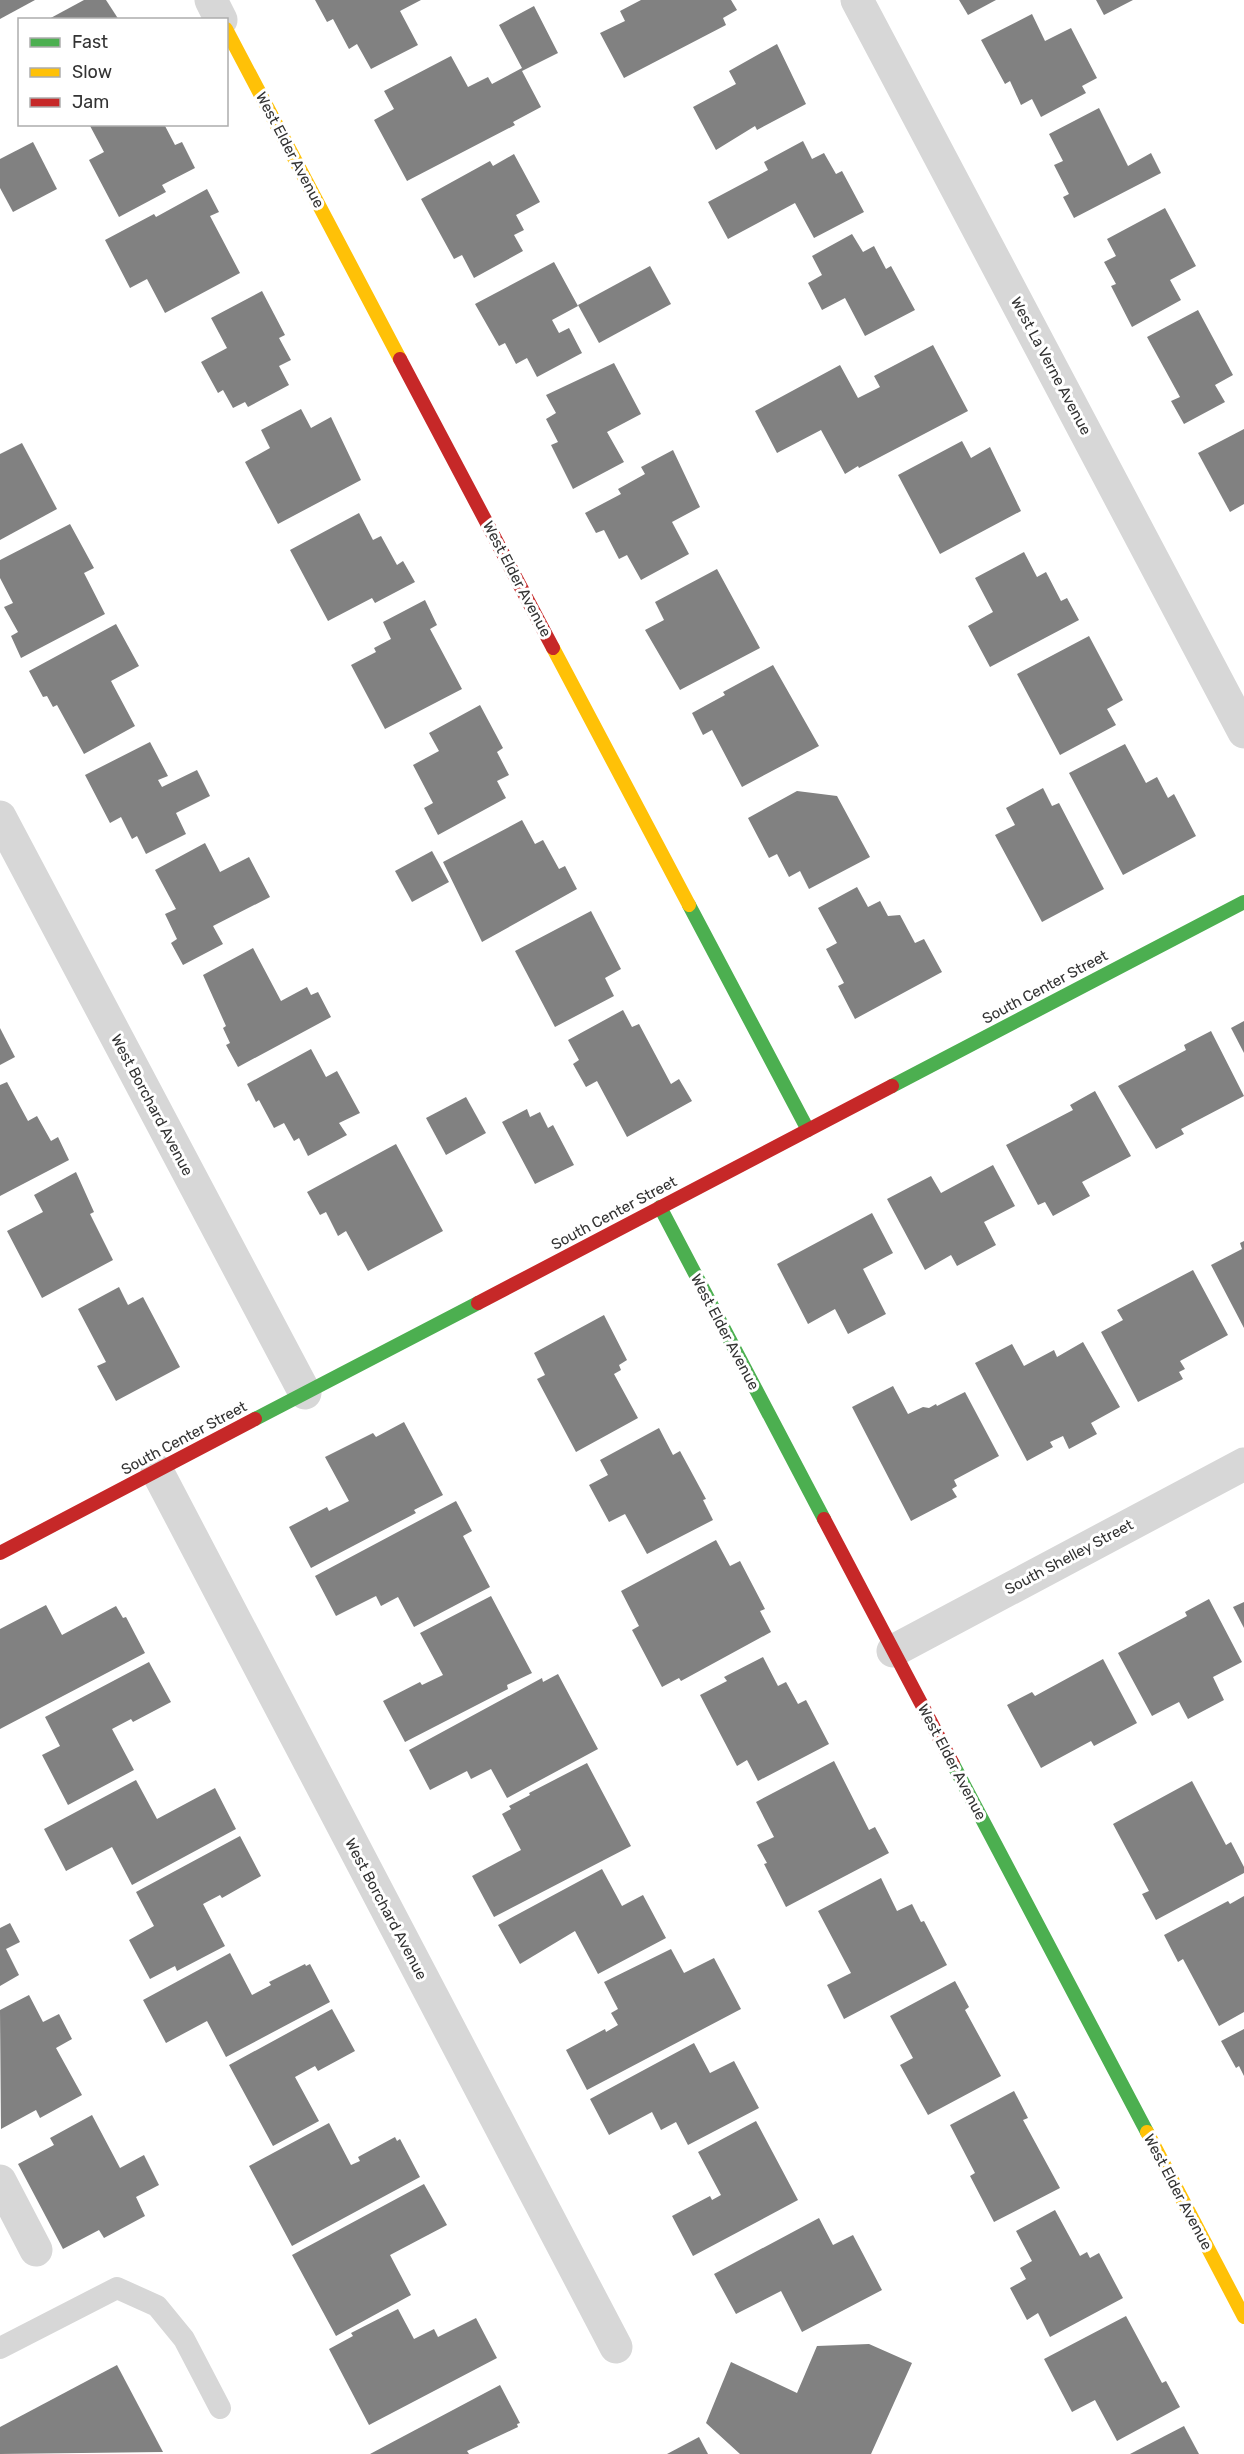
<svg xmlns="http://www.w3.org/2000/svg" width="1244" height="2454" viewBox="0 0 1244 2454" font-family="Rubik,sans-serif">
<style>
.building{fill:#818181}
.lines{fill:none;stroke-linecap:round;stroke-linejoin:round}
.lane{stroke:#d7d7d7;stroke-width:22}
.street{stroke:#d7d7d7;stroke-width:33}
.fast{stroke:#4caf50;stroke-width:14}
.slow{stroke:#ffc107;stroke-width:14}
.jam{stroke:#c62828;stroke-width:14}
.labels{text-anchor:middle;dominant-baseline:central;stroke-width:6;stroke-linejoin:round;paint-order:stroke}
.street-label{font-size:15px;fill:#333;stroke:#fff}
</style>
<rect width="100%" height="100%" fill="#fff"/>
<g class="building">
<polygon points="0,0 35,0 0,19"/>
<polygon points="84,0 106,0 119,20 47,20"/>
<polygon points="315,0 421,0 400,11 418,45 371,69 357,44 349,49 333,19 327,22"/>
<polygon points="641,0 731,0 737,10 723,18 726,25 624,78 600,33 625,21 620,11"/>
<polygon points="959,0 996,0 968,15"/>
<polygon points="1096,0 1133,0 1104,15"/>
<polygon points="534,6 558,53 522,71 541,107 513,122 515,125 407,181 374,120 394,109 384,91 451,56 468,87 488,77 492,84 522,68 499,25"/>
<polygon points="1032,14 1045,41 1071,28 1097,78 1082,86 1086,93 1041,117 1032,99 1021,105 1010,81 1005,84 981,40"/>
<polygon points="777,44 806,104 757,130 755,126 716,150 693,107 736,84 729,71"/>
<polygon points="1099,108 1128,166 1151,153 1161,173 1074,218 1063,197 1069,194 1054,165 1063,161 1049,134"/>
<polygon points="89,124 164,124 175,145 182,142 195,168 162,185 166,192 119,217 89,160 104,152"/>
<polygon points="803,141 812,159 824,153 836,174 842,171 864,212 814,238 795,203 728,239 708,202 768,170 764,162"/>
<polygon points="33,142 57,189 13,212 0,188 0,159"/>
<polygon points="514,154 540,202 516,215 524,230 514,235 523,251 474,278 462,255 454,259 421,199 490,161 493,166"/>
<polygon points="207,189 219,212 210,216 240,273 165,313 147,279 130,288 105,240 154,214 156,217"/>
<polygon points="1165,208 1196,266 1170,280 1181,300 1132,327 1111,286 1116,284 1104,262 1116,256 1107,239"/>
<polygon points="852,234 863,252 874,246 886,269 891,266 915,310 865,336 845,298 822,310 808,283 822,275 812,256"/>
<polygon points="554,262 578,306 552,320 559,333 569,328 582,353 537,377 527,358 516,364 505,343 499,346 475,304"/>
<polygon points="650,266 671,304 599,343 578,305"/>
<polygon points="262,291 285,335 279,338 291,360 279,366 289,385 248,407 245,402 233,408 223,390 218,393 201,362 227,348 211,318"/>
<polygon points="1198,310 1233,375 1215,385 1225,402 1184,424 1171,401 1180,397 1147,337"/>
<polygon points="933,345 968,411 859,468 858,466 845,474 821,430 777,453 755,411 840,365 858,398 880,387 874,376"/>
<polygon points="614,363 641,414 607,432 624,462 573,489 551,445 558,442 546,419 556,413 546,395"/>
<polygon points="301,409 311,428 331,417 361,480 278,524 245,462 270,448 261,430"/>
<polygon points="1244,429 1244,504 1230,512 1198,453"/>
<polygon points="962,441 971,458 990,447 1021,511 940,554 898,475"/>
<polygon points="22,443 57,509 0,540 0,454"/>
<polygon points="673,450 700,507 672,522 689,554 641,580 627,555 619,559 604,530 596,533 585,513 621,494 618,489 645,474 641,467"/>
<polygon points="359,513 373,540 381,536 397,565 403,561 415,582 375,603 372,598 328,621 290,550"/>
<polygon points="70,524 94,568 84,573 105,614 21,658 11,636 18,632 4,607 13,603 0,578 0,560"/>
<polygon points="1024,552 1037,577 1046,572 1061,601 1067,598 1079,620 990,667 968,626 993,612 975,578"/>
<polygon points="717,569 760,648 680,690 645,630 664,620 655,602"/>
<polygon points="425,600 437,625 430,629 462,689 385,729 351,665 376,652 374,648 391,639 383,622"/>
<polygon points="116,624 139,666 111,681 135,726 84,754 57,705 53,707 47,696 43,697 29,671"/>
<polygon points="1089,636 1123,700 1107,709 1116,725 1060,755 1017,674"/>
<polygon points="773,665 819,746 742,787 712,730 703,735 692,713 725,695 723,692"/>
<polygon points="480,705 503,748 497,752 509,775 497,781 506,798 438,835 424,808 433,803 413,765 439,751 429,733"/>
<polygon points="150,742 168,776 158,780 162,787 197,770 210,796 176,813 186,834 146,854 137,836 132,839 121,817 110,823 85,775"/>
<polygon points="1125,744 1146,783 1157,777 1168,798 1174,794 1196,836 1123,875 1069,773"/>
<polygon points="1043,788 1052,806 1059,803 1104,889 1042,922 995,835 1015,825 1006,808"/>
<polygon points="797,791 837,796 870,857 809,889 800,871 789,877 777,854 769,858 748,818"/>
<polygon points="522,820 535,844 543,840 559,869 565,866 577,889 482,942 443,862"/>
<polygon points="205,843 220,872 249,857 270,897 213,926 223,944 183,965 171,943 177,939 165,914 176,909 155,870"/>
<polygon points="432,851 449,882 412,902 395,871"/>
<polygon points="857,887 868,907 880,901 888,916 900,915 915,943 924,939 942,972 855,1019 838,986 844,983 826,949 837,943 818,908"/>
<polygon points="591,911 621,969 605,978 614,996 555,1027 515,951"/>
<polygon points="253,948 281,1001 307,987 311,995 318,992 331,1017 238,1067 226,1045 230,1043 223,1028 226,1026 203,975"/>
<polygon points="623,1010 632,1027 639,1024 671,1084 679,1079 692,1101 627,1137 597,1081 586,1087 573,1064 579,1060 568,1040"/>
<polygon points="1244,1021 1244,1053 1231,1028"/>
<polygon points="0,1028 15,1057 0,1065"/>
<polygon points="1211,1031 1244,1096 1181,1129 1184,1134 1156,1149 1118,1086 1186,1050 1184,1045"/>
<polygon points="311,1049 326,1077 337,1071 360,1113 339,1123 347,1135 308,1156 299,1138 294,1141 284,1123 274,1128 259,1100 256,1102 247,1084"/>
<polygon points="7,1082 28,1121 37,1116 51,1141 58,1137 69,1160 0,1196 0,1085"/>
<polygon points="1095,1091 1131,1156 1082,1182 1090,1196 1053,1216 1045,1202 1038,1205 1006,1145 1073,1110 1070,1105"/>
<polygon points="466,1097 486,1133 446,1155 426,1118"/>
<polygon points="527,1109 530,1117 540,1112 548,1128 553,1125 574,1165 535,1184 502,1122"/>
<polygon points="396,1144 443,1231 368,1271 346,1231 338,1236 326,1212 320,1215 307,1192"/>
<polygon points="993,1165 1015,1206 984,1222 996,1245 957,1266 951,1255 925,1270 887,1199 931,1176 941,1193"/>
<polygon points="76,1172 94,1212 90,1214 113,1260 42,1298 7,1231 43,1212 34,1195"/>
<polygon points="872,1213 893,1253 863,1269 886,1314 848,1334 835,1309 808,1324 777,1264"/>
<polygon points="1244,1241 1244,1328 1211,1265 1242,1249 1240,1243"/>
<polygon points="1193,1270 1228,1335 1180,1361 1185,1369 1179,1372 1183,1379 1138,1402 1101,1332 1123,1320 1117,1310"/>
<polygon points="119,1287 128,1305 143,1297 180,1367 116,1401 97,1366 106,1362 78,1309"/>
<polygon points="604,1315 627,1360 619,1365 621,1370 614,1374 638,1418 576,1452 537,1379 545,1375 534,1353"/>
<polygon points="1083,1342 1120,1407 1091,1423 1097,1434 1069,1449 1063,1436 1050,1442 1053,1447 1027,1461 975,1363 1012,1344 1024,1366 1054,1350 1057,1357"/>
<polygon points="893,1386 908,1414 923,1407 929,1408 936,1404 937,1406 965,1392 999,1456 954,1480 957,1486 952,1489 957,1497 911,1521 852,1407"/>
<polygon points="404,1422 443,1495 414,1510 416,1513 311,1568 289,1527 327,1507 329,1511 349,1501 325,1457 373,1433 376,1437"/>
<polygon points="659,1428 673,1455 680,1451 706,1499 703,1500 713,1520 647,1554 625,1514 609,1522 589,1485 608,1475 600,1460"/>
<polygon points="456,1501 472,1531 463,1536 490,1587 414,1627 398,1597 381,1606 376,1596 336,1616 315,1576"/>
<polygon points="716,1540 730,1566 740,1561 765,1609 760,1611 771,1632 681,1681 679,1678 662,1687 632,1630 639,1626 621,1591"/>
<polygon points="491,1596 532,1673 507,1685 508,1689 405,1742 383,1701 420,1682 422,1685 443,1675 420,1633"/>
<polygon points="1209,1599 1242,1662 1213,1677 1224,1700 1188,1719 1179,1702 1152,1716 1118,1653 1187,1616 1185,1612"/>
<polygon points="1244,1602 1244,1628 1233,1607"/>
<polygon points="46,1605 62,1635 116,1606 123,1618 126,1617 145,1653 0,1729 0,1629"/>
<polygon points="763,1657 778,1686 786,1682 798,1704 806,1700 829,1744 758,1781 747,1760 737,1766 700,1695 727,1681 724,1677"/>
<polygon points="1103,1659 1137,1723 1094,1746 1091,1741 1041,1768 1007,1705 1032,1692 1035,1696"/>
<polygon points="149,1662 171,1702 133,1722 131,1719 112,1729 134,1770 68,1805 42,1755 60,1746 45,1717"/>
<polygon points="558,1674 598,1749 507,1798 491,1769 471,1779 467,1771 430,1790 409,1750 542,1678 543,1682"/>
<polygon points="834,1761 869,1830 875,1827 889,1853 786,1907 764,1864 767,1863 757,1845 774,1837 756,1802"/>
<polygon points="587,1763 631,1846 494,1917 472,1876 521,1850 502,1814 511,1809 509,1806 530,1795 529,1793"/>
<polygon points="136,1780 157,1819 215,1788 236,1829 132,1885 112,1847 66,1871 44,1829"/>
<polygon points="1192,1781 1226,1845 1231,1842 1244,1867 1244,1873 1156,1920 1142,1894 1149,1891 1113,1824"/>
<polygon points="240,1836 261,1876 222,1898 220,1895 203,1904 225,1946 177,1971 175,1966 150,1979 129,1940 154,1926 136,1892"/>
<polygon points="602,1869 622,1906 643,1895 666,1938 598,1974 575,1931 520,1964 498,1925"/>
<polygon points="881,1878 897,1911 912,1904 921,1922 924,1921 947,1965 844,2019 827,1985 851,1973 818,1911"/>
<polygon points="1244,1896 1244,2012 1219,2026 1183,1959 1178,1962 1164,1935 1228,1901 1230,1904"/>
<polygon points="10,1923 20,1942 6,1949 19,1975 0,1986 0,1928"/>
<polygon points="671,1949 684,1973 714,1958 741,2009 587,2090 566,2050 605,2029 606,2032 618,2025 611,2013 618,2009 604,1982"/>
<polygon points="230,1953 252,1995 271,1985 269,1982 305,1964 306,1966 310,1964 330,2002 226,2057 207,2021 166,2043 143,2000"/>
<polygon points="955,1981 969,2007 965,2010 1001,2076 928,2115 900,2065 913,2058 890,2016"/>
<polygon points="29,1995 43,2022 59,2014 72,2039 56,2048 82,2095 40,2118 36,2110 1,2129 0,2010"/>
<polygon points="332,2009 355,2051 318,2071 315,2066 295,2077 319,2121 273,2146 229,2065"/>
<polygon points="1244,2029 1244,2076 1239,2066 1236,2068 1221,2041"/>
<polygon points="694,2043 710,2073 734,2061 759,2108 688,2145 676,2122 661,2130 652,2112 609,2135 590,2099"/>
<polygon points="1014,2091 1028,2118 1023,2120 1060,2188 994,2222 970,2176 975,2173 950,2125"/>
<polygon points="92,2115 120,2168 144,2155 159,2185 136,2197 145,2216 104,2238 99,2230 63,2249 18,2164 54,2145 50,2138"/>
<polygon points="756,2121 798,2200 693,2256 672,2216 710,2196 712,2200 721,2195 698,2152"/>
<polygon points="329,2123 351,2165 360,2161 358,2157 395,2137 397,2141 400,2139 420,2177 292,2246 249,2166"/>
<polygon points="424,2184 447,2225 390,2255 411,2295 336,2336 292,2255"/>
<polygon points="1055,2210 1080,2256 1087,2252 1090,2258 1099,2253 1123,2298 1050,2337 1038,2313 1027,2320 1010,2288 1026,2279 1020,2268 1032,2261 1016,2231"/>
<polygon points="819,2218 833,2245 853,2235 882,2290 802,2332 781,2291 736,2314 714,2274"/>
<polygon points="398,2309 414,2339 434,2329 438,2337 476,2318 497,2358 369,2425 329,2349 353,2336 351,2333"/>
<polygon points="1126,2316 1162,2383 1166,2381 1180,2407 1117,2441 1095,2400 1072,2412 1044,2359"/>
<polygon points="869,2344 912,2363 871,2454 740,2454 706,2423 731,2362 797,2393 817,2346"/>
<polygon points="117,2365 163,2452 0,2454 0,2427"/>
<polygon points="500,2385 520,2423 517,2424 518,2427 467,2451 469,2454 370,2454"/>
<polygon points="1184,2426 1199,2454 1130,2454"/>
<polygon points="699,2437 708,2454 667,2454"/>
</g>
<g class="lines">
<polyline class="lane" points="0,2348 117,2288 157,2306 184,2339 220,2408"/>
<g class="street">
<polyline points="211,0 221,20"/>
<polyline points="857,0 1244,732"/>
<polyline points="0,817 305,1393"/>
<polyline points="157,1471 616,2347"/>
<polyline points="893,1651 1244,1464"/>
<polyline points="0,2181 36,2250"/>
</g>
<g class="fast">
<polyline points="689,905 808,1130"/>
<polyline points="892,1086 1244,902"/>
<polyline points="660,1207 824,1519"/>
<polyline points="255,1419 478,1303"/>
<polyline points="953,1764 1147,2132"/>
</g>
<g class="slow">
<polyline points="226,29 400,359"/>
<polyline points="553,648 689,905"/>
<polyline points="1147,2132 1244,2317"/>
</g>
<g class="jam">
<polyline points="400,359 553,648"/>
<polyline points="478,1303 892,1086"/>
<polyline points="824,1519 953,1764"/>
<polyline points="0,1553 255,1419"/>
</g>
</g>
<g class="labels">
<g class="street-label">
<text transform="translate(290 150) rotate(62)">West Elder Avenue</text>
<text transform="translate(1051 366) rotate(62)">West La Verne Avenue</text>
<text transform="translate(517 579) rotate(62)">West Elder Avenue</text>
<text transform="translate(1045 987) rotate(-28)">South Center Street</text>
<text transform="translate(152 1105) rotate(62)">West Borchard Avenue</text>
<text transform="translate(614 1213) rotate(-28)">South Center Street</text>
<text transform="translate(725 1332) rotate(62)">West Elder Avenue</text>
<text transform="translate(184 1438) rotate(-28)">South Center Street</text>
<text transform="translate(1069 1557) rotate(-28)">South Shelley Street</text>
<text transform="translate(952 1762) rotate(62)">West Elder Avenue</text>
<text transform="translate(386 1909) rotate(62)">West Borchard Avenue</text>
<text transform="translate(1178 2192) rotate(62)">West Elder Avenue</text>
</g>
</g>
<rect x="18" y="18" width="210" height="108" fill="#ffffff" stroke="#adadad" stroke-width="1.5"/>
<rect x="30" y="38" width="30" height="9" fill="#4caf50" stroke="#adadad" stroke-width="1.5"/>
<text x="72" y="48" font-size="18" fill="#333333">Fast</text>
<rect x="30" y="68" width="30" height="9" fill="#ffc107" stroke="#adadad" stroke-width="1.5"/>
<text x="72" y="78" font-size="18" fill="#333333">Slow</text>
<rect x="30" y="98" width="30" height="9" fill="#c62828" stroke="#adadad" stroke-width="1.5"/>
<text x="72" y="108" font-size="18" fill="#333333">Jam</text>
</svg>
